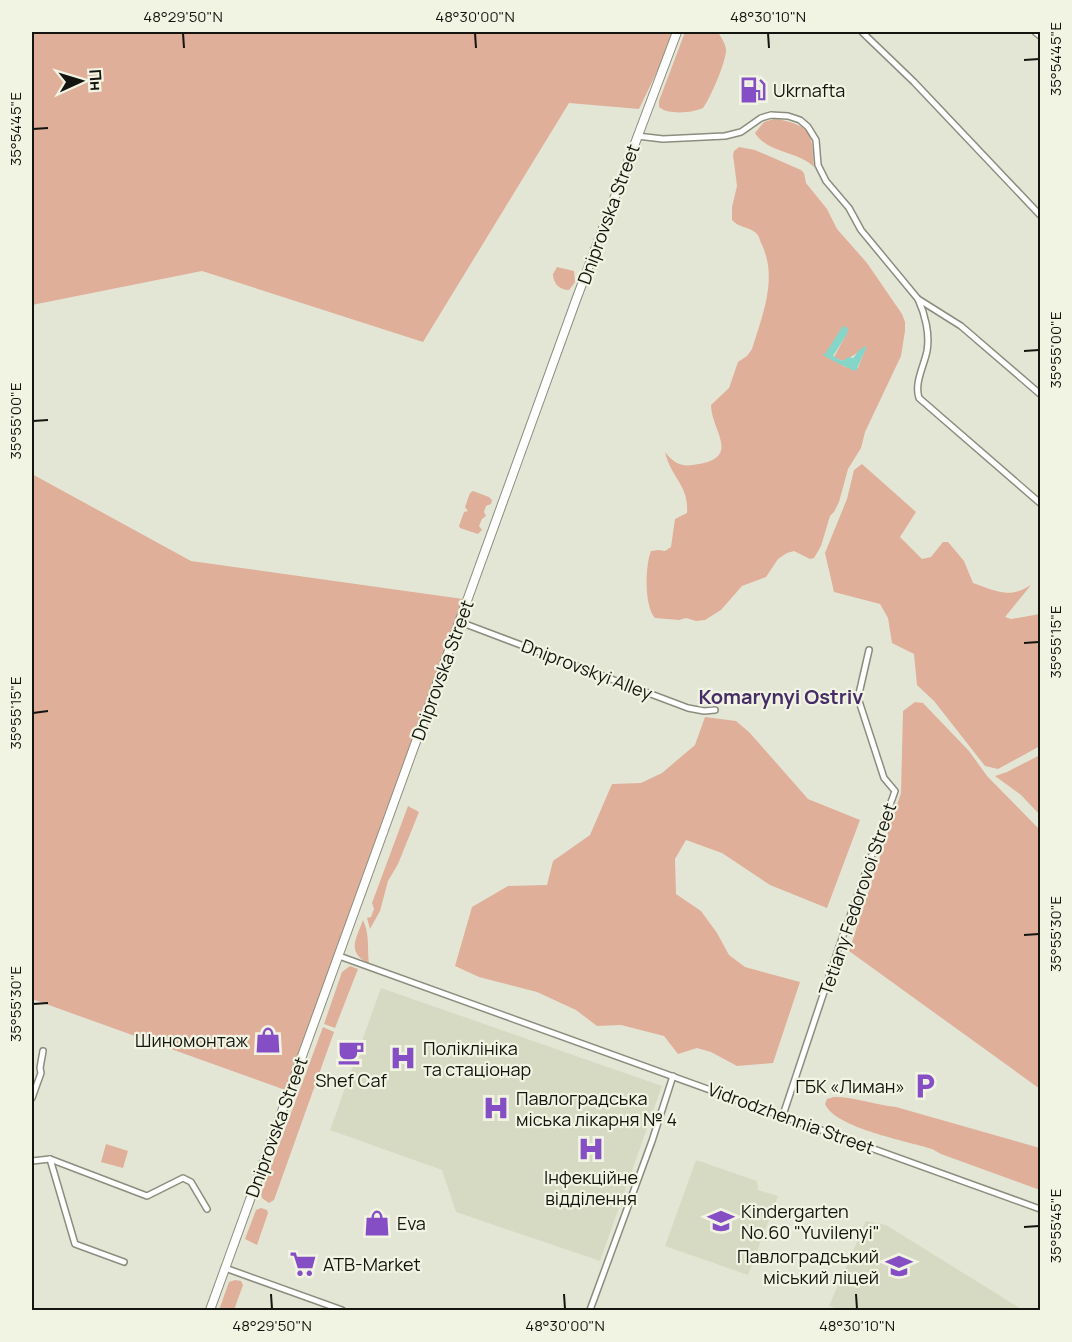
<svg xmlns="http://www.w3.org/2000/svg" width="1072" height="1342" viewBox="0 0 1072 1342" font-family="Manrope,sans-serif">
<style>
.built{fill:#d7dac2}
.green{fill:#dfaf9a;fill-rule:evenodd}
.water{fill:#85d6c9}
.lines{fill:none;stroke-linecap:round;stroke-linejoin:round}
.minor-casing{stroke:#8b8e7e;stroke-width:8}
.trunk-casing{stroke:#8b8e7e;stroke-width:10}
.minor{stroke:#fff;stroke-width:5}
.trunk{stroke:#fff;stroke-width:8}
.ticks{fill:none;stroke:#14150f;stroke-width:2}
.labels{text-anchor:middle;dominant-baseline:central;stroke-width:4.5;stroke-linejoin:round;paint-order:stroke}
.poi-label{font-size:18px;fill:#14150f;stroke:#f1f4e2;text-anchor:start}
.street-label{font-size:18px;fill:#14150f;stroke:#f1f4e2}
.neighbourhood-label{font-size:20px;font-weight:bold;fill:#472d67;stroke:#f1f4e2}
.neatline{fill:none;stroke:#14150f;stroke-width:2}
.ticks-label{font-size:15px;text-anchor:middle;fill:#14150f}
</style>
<rect width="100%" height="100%" fill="#e4e6d5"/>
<g class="built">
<polygon points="381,988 662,1086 600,1261 456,1212 442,1170 330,1130"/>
<polygon points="696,1160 757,1181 758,1190 778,1196 748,1275 665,1246"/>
<polygon points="866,1221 886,1225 1023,1310 840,1310 829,1306"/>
</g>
<g class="green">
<polygon points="32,32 676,32 639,109 569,103 423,342 202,271 32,305"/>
<path d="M685,32h33c3,5 7,11 8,17 1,11 -16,50 -23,59 -11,5 -35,7 -44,-1v-6z"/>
<path d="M774,119c6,0 12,2 19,4 22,7 19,24 21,44 -15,-16 -47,-14 -59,-34l9,-11z"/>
<path d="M739,147l16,3 46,20 3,3 2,10 21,26 10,20 30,34 35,51 3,8v9l-4,25 -36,76 -4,16 -13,21 -9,33 -5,10 -4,4 -9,30 -7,12 -4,1 -16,-8 -7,2 -9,6 -12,18 -24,9 -21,24 -16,10 -9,1 -10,-3 -7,2 -24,-2c-11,-12 -10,-52 -4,-67l8,-1 6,1 6,-4 4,-28 12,-6c2,-28 -16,-35 -22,-61 8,10 15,15 28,13 51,-6 18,-34 18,-60l18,-17 9,-26 9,-6 5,-7c10,-33 26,-70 10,-104 -2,-4 -3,-10 -6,-12 -8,-7 -17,-5 -24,-13v-13l5,-21 -4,-31 1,-4zM842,328l5,5 -13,24 8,4c12,-5 13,-7 24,-14l-8,21 -13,-1 -19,-13z"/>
<path d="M557,267l17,4 1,11 -6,8c-10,0 -16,-7 -16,-16z"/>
<path d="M862,464l54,48 -16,25 22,22 9,-2 12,-15h5l16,19 9,22c23,8 36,16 58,2l-26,32 6,2 29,-5v132l-42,23 -13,-3 -51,-65 -17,-16 -3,-31 -22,-11 -4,-25 -8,-14 -46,-12 -9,-39 22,-54 7,-29z"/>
<polygon points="32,474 191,561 470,600 291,1092 32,999"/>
<polygon points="473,491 489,497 492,500 491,504 486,506 484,512 486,516 482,519 479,526 482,530 478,534 460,528 459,526 464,512 468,511 465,507 470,493"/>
<polygon points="915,702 923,703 969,751 987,776 1040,830 1040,1089 849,951 901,793 903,711"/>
<polygon points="705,717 736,721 750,733 808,799 860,820 827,908 770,885 722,853 686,840 675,859 676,894 701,911 717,933 729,955 745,967 800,982 773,1063 737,1066 711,1052 697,1048 678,1054 664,1036 621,1025 597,1026 576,1010 537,992 479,977 455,966 472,907 508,886 547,885 553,861 590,835 612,784 641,783 662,773 695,745"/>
<polygon points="1040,755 1040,815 1021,795 995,776 1007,772"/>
<polygon points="408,806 419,812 398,864 388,881 380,911 370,929 367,918 371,917 374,909 372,903"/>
<path d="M363,920c7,15 4,28 6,44 -23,-13 -13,-24 -6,-44z"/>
<polygon points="350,966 358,969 335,1028 324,1024 342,972"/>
<polygon points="323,1027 334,1032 274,1200 269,1203 262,1198 261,1194"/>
<path d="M834,1097c22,0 41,8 62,10l144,41v42l-99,-36 -9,-5c-25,-8 -97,-21 -107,-45l2,-5z"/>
<polygon points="106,1144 128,1151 123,1168 101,1162"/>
<polygon points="261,1208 267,1210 268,1213 257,1245 245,1239 256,1210"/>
<polygon points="235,1280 241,1281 243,1285 234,1310 219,1310 229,1282"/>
</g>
<path class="water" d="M843,326l5,2 -1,6 -14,22 9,5 7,-4 4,1 7,-9 7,-3 -11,25c-5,-1 -31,-14 -34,-17h3z"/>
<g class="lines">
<g class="minor-casing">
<g id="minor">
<polyline points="862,32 914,82 1040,215"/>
<polyline points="1035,32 1040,36"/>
<polyline points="637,136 663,139 725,136 741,132 761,118 771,115 788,116 800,120 808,127 816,140 818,165 826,181 849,208 861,230 918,299 961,326 1040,394"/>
<path d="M918,299c7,15 12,35 9,52 -3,15 -13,32 -8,47l121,105"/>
<polyline points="460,622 688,708 704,711 715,710"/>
<polyline points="339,956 1040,1209"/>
<polyline points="32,1098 41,1073 40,1068 43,1051"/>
<polyline points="783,1115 840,944 895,791 884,778 858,698 869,650"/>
<polyline points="50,1159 75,1244 124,1262"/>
<polyline points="32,1161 50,1159 147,1196 183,1178 191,1182 207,1209"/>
<polyline points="225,1268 342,1310"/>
<polyline points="590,1310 652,1141 673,1076"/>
</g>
</g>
<g class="trunk-casing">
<polyline id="trunk" points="210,1310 576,300 677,32"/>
</g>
<use href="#minor" class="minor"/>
<use href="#trunk" class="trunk"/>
</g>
<path class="ticks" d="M183,33l1,15M475,33l1,15M768,33l1,15M1024,60l15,-1M33,129l15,-1M1024,351l15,-1M33,421l15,-1M1024,643l15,-1M33,713l15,-2M1024,935l15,-1M33,1004l15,-1M1024,1227l15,-1M271,1294l1,15M564,1294l1,15M856,1294l1,15"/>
<defs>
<g id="fuel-bare" transform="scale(2.07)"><path d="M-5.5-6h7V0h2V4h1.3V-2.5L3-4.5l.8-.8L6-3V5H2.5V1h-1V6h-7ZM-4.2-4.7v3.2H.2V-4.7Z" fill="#864ec5" stroke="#f1f4e2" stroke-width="2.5" paint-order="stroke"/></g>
<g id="shop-bare" transform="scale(2.07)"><path d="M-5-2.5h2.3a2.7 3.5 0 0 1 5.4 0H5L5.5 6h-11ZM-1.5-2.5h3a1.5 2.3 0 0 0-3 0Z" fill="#864ec5" stroke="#f1f4e2" stroke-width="2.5" paint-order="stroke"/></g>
<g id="cafe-bare" transform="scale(2.07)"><path d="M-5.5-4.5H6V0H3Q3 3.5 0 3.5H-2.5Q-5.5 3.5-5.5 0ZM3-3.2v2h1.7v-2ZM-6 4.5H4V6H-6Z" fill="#864ec5" stroke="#f1f4e2" stroke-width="2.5" paint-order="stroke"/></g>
<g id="hospital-bare" transform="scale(2.07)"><path d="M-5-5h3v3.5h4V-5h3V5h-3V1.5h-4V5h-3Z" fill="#864ec5" stroke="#f1f4e2" stroke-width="2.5" paint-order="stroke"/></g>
<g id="parking-bare" transform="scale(2.07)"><path d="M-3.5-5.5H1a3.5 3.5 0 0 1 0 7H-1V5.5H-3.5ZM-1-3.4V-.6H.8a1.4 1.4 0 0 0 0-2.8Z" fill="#864ec5" stroke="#f1f4e2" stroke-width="2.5" paint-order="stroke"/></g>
<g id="school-bare" transform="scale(2.07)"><path d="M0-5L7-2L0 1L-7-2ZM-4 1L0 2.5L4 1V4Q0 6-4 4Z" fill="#864ec5" stroke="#f1f4e2" stroke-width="2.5" paint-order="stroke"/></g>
<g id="supermarket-bare" transform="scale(2.07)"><path d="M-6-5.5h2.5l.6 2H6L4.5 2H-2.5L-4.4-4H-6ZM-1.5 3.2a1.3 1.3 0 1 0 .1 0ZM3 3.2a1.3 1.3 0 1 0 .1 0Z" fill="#864ec5" stroke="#f1f4e2" stroke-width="2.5" paint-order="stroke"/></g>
</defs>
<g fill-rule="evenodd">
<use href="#fuel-bare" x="753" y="90"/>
<use href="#shop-bare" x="268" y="1040"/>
<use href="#cafe-bare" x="351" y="1052"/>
<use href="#hospital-bare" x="403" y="1058"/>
<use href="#parking-bare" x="925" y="1086"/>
<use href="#hospital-bare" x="496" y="1108"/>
<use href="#hospital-bare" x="591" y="1149"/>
<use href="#school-bare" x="721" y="1221"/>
<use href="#shop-bare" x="377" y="1223"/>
<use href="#supermarket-bare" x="303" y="1264"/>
<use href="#school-bare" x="899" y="1266"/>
</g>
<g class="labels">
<g class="poi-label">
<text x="773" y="90">Ukrnafta</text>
<text x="248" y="1040" text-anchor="end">Шиномонтаж</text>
<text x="423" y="1048">Поліклініка<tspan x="423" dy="21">та стаціонар</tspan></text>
<text x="351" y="1080" text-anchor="middle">Shef Caf</text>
<text x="905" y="1086" text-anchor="end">ГБК «Лиман»</text>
<text x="516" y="1098">Павлоградська<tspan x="516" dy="21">міська лікарня № 4</tspan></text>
<text x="591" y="1177" text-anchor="middle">Інфекційне<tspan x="591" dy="21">відділення</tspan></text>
<text x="741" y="1211">Kindergarten<tspan x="741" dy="21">No.60 "Yuvilenyi"</tspan></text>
<text x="397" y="1223">Eva</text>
<text x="879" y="1256" text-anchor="end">Павлоградський<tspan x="879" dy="21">міський ліцей</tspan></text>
<text x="323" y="1264">ATB-Market</text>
</g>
<g class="street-label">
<text transform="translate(608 214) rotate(-70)">Dniprovska Street</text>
<text transform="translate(587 669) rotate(21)">Dniprovskyi Alley</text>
<text transform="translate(442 670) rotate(-70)">Dniprovska Street</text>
<text transform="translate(857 899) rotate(-71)">Tetiany Fedorovoi Street</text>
<text transform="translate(791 1118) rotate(20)">Vidrodzhennia Street</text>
<text transform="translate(276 1127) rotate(-70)">Dniprovska Street</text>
</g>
<g class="neighbourhood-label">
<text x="781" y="696">Komarynyi Ostriv</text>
</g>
</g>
<rect width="1072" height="1342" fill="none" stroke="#f1f4e2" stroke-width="66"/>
<g transform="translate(81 81) rotate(86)" stroke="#f1f4e2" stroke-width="4.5" paint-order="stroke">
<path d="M0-4.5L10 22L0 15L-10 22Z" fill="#14150f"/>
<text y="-9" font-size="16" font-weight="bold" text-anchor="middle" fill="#14150f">Пн</text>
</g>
<rect x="33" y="33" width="1006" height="1276" class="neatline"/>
<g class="ticks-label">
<text x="183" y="22">48°29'50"N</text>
<text x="475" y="22">48°30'00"N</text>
<text x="768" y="22">48°30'10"N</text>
<text transform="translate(1056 59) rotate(-90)" y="5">35°54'45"E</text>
<text transform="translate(16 129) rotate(-90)" y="5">35°54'45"E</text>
<text transform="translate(1056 350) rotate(-90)" y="5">35°55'00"E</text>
<text transform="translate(16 421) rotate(-90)" y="5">35°55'00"E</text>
<text transform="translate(1056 642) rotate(-90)" y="5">35°55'15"E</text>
<text transform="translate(16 713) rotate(-90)" y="5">35°55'15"E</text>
<text transform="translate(1056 934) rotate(-90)" y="5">35°55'30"E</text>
<text transform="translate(16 1004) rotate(-90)" y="5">35°55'30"E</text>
<text transform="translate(1056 1226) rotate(-90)" y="5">35°55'45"E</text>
<text x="272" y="1331">48°29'50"N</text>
<text x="565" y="1331">48°30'00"N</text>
<text x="857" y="1331">48°30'10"N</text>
</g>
</svg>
